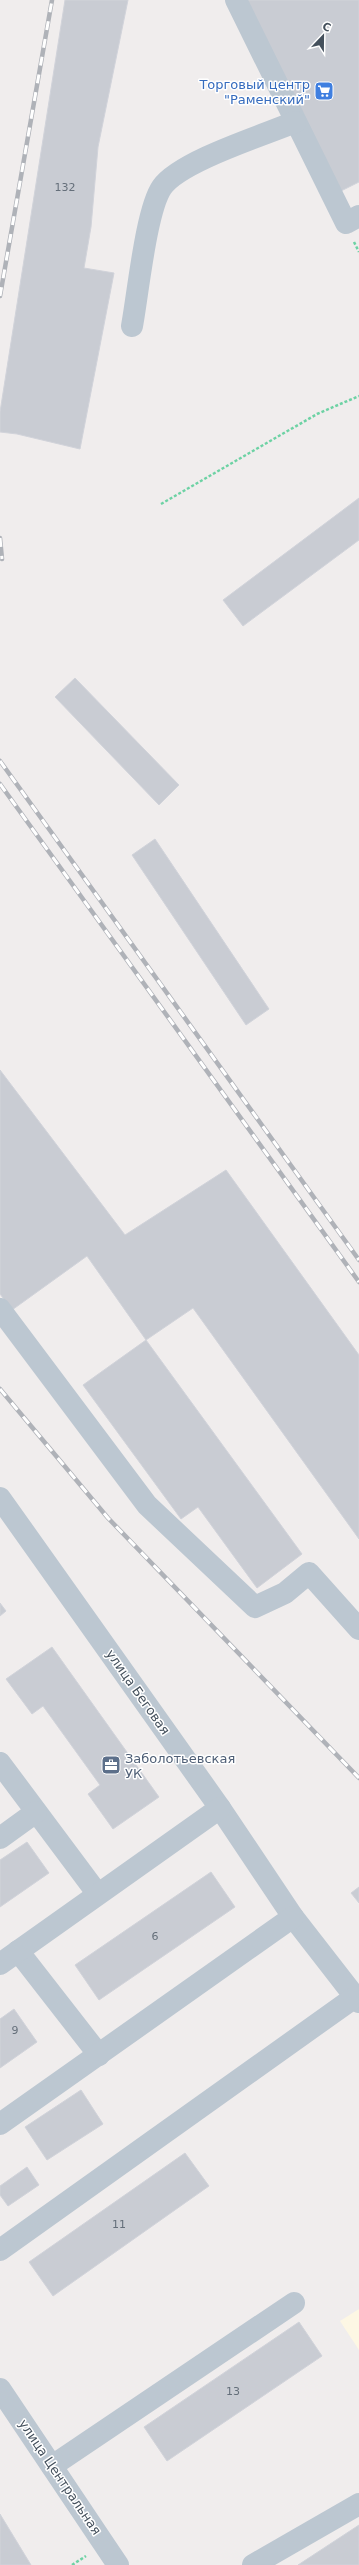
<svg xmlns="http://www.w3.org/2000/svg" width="359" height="2565" viewBox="0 0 359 2565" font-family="'DejaVu Sans',sans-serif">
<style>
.commercial{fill:#fdf7e4}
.building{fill:#c9ccd3;stroke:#d1d3da}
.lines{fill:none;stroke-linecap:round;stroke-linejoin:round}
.path{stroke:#6dd2a4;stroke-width:2.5;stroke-dasharray:3 2;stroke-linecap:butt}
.minor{stroke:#bcc7d1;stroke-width:22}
.rail-casing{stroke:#afb2b8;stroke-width:4.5}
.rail{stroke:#fff;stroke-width:3;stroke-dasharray:9;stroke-linecap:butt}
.labels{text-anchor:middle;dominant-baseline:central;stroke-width:3;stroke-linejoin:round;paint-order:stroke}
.number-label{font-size:11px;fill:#656f7a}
.shop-label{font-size:13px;fill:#366cbe;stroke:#fff;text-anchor:end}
.street-label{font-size:13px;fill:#44505c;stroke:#fff}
.service-label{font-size:13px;fill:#4e5e75;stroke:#fff;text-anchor:start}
</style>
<rect width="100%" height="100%" fill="#f0eded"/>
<polygon class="commercial" points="359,2309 359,2350 340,2321"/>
<g class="building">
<polygon points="65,0 128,0 98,147 91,227 84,268 114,273 80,449 17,434 0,432 0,412"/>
<polygon points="243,0 359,0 359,182 341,191"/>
<polygon points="359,498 359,540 243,626 223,600"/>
<polygon points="75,678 179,785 159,805 55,697"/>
<polygon points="155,839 269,1009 246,1025 132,855"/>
<polygon points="0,1070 125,1235 226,1170 359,1355 359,1539 193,1308 146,1340 87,1256 12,1310 0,1294"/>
<polygon points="146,1340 302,1554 257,1588 198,1507 181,1519 83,1385"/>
<polygon points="0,1603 6,1611 0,1616"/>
<polygon points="52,1647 159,1797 113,1829 88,1794 100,1785 43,1706 32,1714 6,1679"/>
<polygon points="27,1842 49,1873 0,1907 0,1860"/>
<polygon points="211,1872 235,1907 99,2000 75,1965"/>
<polygon points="359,1887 359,1903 351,1893"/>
<polygon points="14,2009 37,2042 0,2068 0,2019"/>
<polygon points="81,2090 103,2124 47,2160 25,2127"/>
<polygon points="185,2153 209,2186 53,2296 29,2262"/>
<polygon points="27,2167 39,2185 8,2206 0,2195 0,2186"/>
<polygon points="299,2322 322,2356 167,2461 144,2427"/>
<polygon points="0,2514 31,2565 0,2565"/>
<polygon points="359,2525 359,2565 298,2565"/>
</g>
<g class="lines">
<g class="path">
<polyline points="354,242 359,252"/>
<polyline points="161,504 317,414 359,396"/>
<polyline points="72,2565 86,2556"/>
</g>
<g class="minor">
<polyline points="236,0 346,223 359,216"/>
<path d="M132,326c6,-32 14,-116 30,-139 18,-26 102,-52 133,-65"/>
<polyline points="0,1309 147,1505 255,1607 285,1593 309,1573 359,1629"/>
<polyline points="0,1498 220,1808 293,1917 359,2002"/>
<polyline points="0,1763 97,1893"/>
<polyline points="0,1838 36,1812"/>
<polyline points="18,1951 99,2055"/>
<polyline points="0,1964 220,1808"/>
<polyline points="0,2124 293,1917"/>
<polyline points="0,2250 355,1997"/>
<polyline points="0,2389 118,2565"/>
<polyline points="52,2466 294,2303"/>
<polyline points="253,2565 359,2504"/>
</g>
<g class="rail-casing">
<g id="rail">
<polyline points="0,296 52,0"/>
<polyline points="0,538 2,559"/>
<polyline points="0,761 359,1260"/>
<polyline points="0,784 359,1282"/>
<polyline points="0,1389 108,1518 359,1778"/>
</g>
</g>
<use href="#rail" class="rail"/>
</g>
<defs>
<g id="supermarket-square" transform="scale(1)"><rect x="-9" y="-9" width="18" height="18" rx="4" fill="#3f7fe0" stroke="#fff"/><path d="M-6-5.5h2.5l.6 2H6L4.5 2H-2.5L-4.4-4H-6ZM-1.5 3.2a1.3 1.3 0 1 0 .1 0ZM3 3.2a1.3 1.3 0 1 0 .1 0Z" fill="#fff"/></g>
<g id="office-square" transform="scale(1)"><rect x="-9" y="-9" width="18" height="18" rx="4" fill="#5c6f8a" stroke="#fff"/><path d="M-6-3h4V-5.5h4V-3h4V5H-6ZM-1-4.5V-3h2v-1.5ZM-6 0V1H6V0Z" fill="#fff"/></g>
</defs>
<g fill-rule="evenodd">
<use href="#supermarket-square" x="324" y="91"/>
<use href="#office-square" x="111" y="1765"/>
</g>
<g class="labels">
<g class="number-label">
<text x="65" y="187">132</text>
<text x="155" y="1936">6</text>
<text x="15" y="2030">9</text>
<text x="119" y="2224">11</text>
<text x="233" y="2391">13</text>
</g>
<g class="shop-label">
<text x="310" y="84">Торговый центр<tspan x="310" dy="15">"Раменский"</tspan></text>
</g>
<g class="street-label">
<text transform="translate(138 1692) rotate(55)">улица Беговая</text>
<text transform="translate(60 2477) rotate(56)">улица Центральная</text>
</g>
<g class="service-label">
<text x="125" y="1758">Заболотьевская<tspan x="125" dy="15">УК</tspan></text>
</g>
</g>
<g transform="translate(323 36) rotate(22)" stroke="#ffffff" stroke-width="3" paint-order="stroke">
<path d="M0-3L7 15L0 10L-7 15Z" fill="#44505c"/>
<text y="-6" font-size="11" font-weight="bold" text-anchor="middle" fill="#44505c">С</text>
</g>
</svg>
